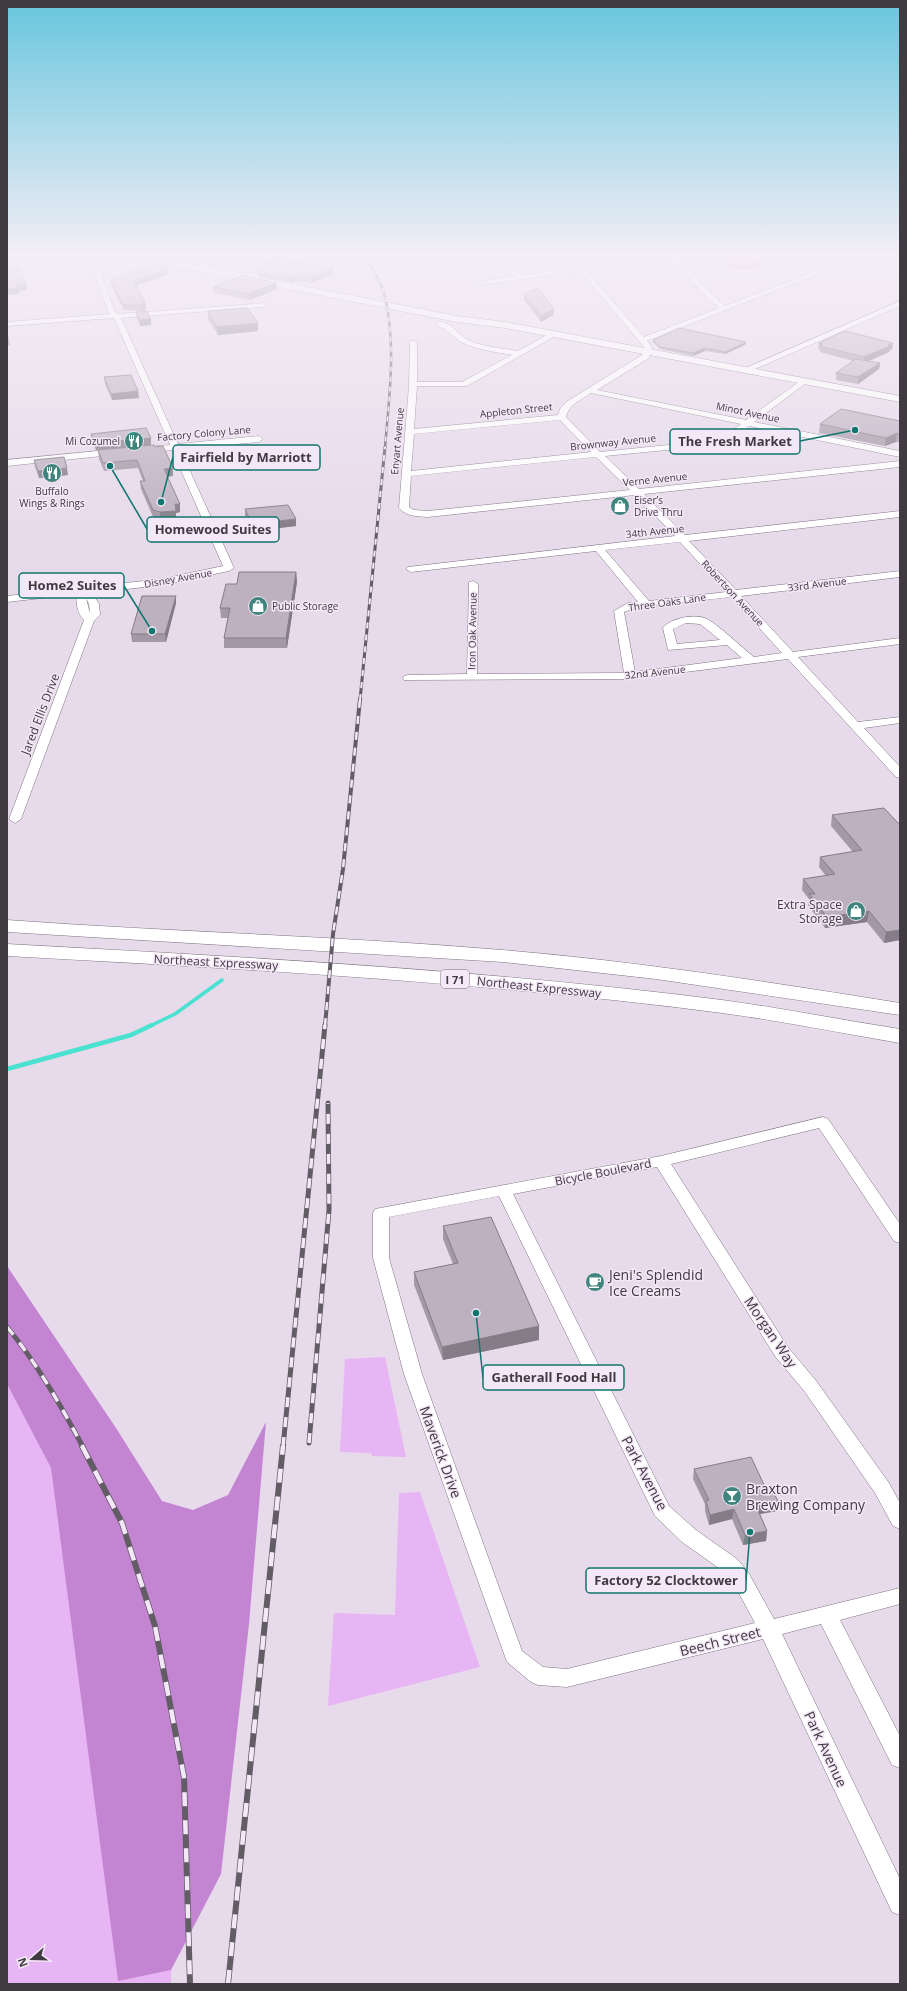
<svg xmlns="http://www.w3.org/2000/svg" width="907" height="1991" viewBox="0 0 907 1991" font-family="'Open Sans',sans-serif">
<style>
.green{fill:#e7b4f4}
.forest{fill:#c385d2}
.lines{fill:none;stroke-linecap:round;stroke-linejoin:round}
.stream-far1{stroke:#49e1d0;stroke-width:3.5}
.stream{stroke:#49e1d0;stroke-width:4.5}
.minor-casing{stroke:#7e7381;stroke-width:1}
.major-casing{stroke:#7e7381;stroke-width:1}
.highway-casing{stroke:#7e7381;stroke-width:1}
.minor{fill:#fff;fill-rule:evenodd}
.major{fill:#fff;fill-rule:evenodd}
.highway{fill:#fff;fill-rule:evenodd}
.rail-far4-casing{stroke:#625c65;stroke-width:2.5}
.rail-far3-casing{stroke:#625c65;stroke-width:3}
.rail-far2-casing{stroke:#625c65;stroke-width:4}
.rail-far1-casing{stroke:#625c65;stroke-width:5}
.rail-casing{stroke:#625c65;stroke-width:6}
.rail-far4{stroke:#f4e7f7;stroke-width:1.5;stroke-dasharray:5;stroke-linecap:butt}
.rail-far3{stroke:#f4e7f7;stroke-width:2;stroke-dasharray:6;stroke-linecap:butt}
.rail-far2{stroke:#f4e7f7;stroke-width:2.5;stroke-dasharray:8;stroke-linecap:butt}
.rail-far1{stroke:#f4e7f7;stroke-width:3.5;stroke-dasharray:10;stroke-linecap:butt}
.rail{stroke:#f4e7f7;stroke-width:4.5;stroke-dasharray:14;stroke-linecap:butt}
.wall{fill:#a398a5}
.shaded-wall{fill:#847c86}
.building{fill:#bdb1c0;stroke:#847c86}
.labels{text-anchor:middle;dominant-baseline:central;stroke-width:3;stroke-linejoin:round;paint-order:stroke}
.far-street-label{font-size:10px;fill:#3f3b41;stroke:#f4e7f7}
.far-poi-label{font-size:10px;fill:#3f3b41;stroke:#f4e7f7;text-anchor:start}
.shield{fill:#f4e7f7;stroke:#756f78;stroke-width:1}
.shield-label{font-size:11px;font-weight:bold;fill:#3f3b41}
.street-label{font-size:12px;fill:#3f3b41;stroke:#f4e7f7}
.poi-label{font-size:12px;fill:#3f3b41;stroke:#f4e7f7;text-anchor:end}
.near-poi-label{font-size:14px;fill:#3f3b41;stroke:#f4e7f7;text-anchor:start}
.near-street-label{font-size:14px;fill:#3f3b41;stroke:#f4e7f7}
.leader{fill:none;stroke:#0f766e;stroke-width:1.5}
.callout-dot{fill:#0f766e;stroke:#f4e7f7;stroke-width:1.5}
.callout{fill:#f4e7f7;stroke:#0f766e;stroke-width:1.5}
.callout-label{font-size:13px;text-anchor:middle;font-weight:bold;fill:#3f3b41}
</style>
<rect width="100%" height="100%" fill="#e7daea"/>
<g class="green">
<polygon points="385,1357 406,1457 372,1456 371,1453 340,1452 345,1359"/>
<polygon points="7,1384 51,1468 118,1980 171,1970 171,1984 7,1984"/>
<polygon points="420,1492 480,1667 328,1706 334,1613 395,1615 399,1493"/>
</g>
<g class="forest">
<path d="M714,253h33l17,7 1,2c-16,11 -26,9 -44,2l3,-4 -1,-3z"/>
<polygon points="7,1266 116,1428 162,1501 193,1510 228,1495 266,1422 249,1624 221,1874 171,1970 118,1981 51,1468 7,1384"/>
</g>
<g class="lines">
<polyline class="stream-far1" points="150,1026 175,1014 222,980"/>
<polyline class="stream" points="7,1069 131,1035 152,1025"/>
<g class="minor-casing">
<g id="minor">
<path d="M133,253l2,1v2l-32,15 -2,3 14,38 4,2 146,-11v4h-3l-141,11 57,126 81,-8 4,3 -4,3 -79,7 54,119 -5,3 -67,14 -70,8 7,11 1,11 -6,6 -73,198 -6,4 -6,-4 75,-199c-6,-5 -9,-19 -7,-26l-70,8v-6l155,-17 61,-13 -51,-116 -28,3 -4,-3 4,-3 26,-2 -56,-127 -107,8v-4l102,-8 -14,-40 4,-5zM86,598l3,6 1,10z"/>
<path d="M479,253h8l37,22 53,-7 -6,-8 -12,-7h8l7,4 97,-4 54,53 95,-37 -34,-16h8l32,14 36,-14h9l-224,88 5,6 -3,11 -52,32 149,30 57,-41 4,2 -1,2 -52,39 146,29v6l-151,-31 -21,16 -10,3 -113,11 34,33 261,-28v6l-256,27 41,41 215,-24v6l-211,24 47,49 164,-19v6l-159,19 52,56 107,-14v6l-102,13 60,65 42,-5v6l-36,5 36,39v11l-4,-1 -108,-118 -158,20 -226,1 -1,-2 1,-2 4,-1 59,-1 2,-92 4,-1 5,3 -1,90 147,-1 -10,-62 14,-8 10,-1 -42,-51 -185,21 -5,-3 2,-2 267,-31 -40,-41 -207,22c-11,-1 -21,0 -29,-9l10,-122 1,-46 7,2v40h45l50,-27c-16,-3 -34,-5 -49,-12 -10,-5 -15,-14 -26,-17v-4c13,-2 20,11 29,17 16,8 35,9 52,12l34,-19 7,2 -92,52h-50l-3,43 144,-14 2,-6 6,-7 76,-47 2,-8 -64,-76 -100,14 -2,-1v-2l38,-6zM666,256l53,52 -75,29 -66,-76zM591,393l150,31 -19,14 -5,2 -117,12 -34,-35c3,-13 15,-17 25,-24zM560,420l31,32 -180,19 3,-37zM596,457l34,33 -202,21 -14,-1 -5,-3 2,-31zM680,542l46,50 -77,9 -44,-51zM731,597l51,56 -28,4c-13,-10 -34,-31 -47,-38 -11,-6 -37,-1 -44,9l5,22 59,-5 15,13 -107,14 -11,-60 10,-4zM686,623l14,1 20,16 -43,4 -4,-15z"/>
<polygon points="900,301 900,306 748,372 741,370"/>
<polygon points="118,449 121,450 121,454 7,466 7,460"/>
<path d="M823,1117l5,2 72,105v19l-6,-2 -75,-113 -148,36 116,182 30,36 72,101 11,20v26l-7,-3 -18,-33 -70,-101 -30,-36 -118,-189 -144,27 156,312 27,24 41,29 11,13 26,47 126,-31v16l-60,16 60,116v32l-8,-3 -71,-141 -39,10 118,245v36l-8,-3 -129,-273 -196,48 -29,-2 -7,-3 -24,-20 -103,-288 -31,-116v-45l2,-4 286,-53zM499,1196l156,320 27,26 41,29 11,13 21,39 -188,46 -24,-2 -21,-16 -100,-277 -33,-116v-41z"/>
</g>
</g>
<g class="major-casing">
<polygon id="major" points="117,253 134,253 242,273 263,275 266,276 267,279 457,316 505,322 900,396 900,402 505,328 457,322 121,256"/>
</g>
<g class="highway-casing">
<g id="highway">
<path d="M7,920c165,12 330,16 495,30 134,11 266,32 398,53v12l-244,-36 -153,-17 -496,-30z"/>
<path d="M7,944c239,13 478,26 715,56 60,8 119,20 178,29v14c-59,-10 -118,-22 -178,-30 -237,-31 -476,-44 -715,-57z"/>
</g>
</g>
<use href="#minor" class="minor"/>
<use href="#major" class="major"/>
<use href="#highway" class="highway"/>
<g class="rail-far4-casing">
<path id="rail-far4" d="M362,253c7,12 19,27 22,40 13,51 5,103 1,155"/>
</g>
<g class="rail-far3-casing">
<polyline id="rail-far3" points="360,700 385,447"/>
</g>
<g class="rail-far2-casing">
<polyline id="rail-far2" points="325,1026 333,934 343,869 360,699"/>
</g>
<g class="rail-far1-casing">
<g id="rail-far1">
<path d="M7,1327c30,36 54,79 76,120"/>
<polyline points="309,1443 329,1210 328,1103"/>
<polyline points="283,1447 325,1025"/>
</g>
</g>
<g class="rail-casing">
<g id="rail">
<polyline points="82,1446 122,1523 155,1626 184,1777 190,1984"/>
<polyline points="228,1984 283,1446"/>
</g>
</g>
<use href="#rail-far4" class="rail-far4"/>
<use href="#rail-far3" class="rail-far3"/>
<use href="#rail-far2" class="rail-far2"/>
<use href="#rail-far1" class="rail-far1"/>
<use href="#rail" class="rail"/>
</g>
<g class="wall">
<polygon points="235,253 299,253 299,254 284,259 334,274 312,283 297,281 291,283 258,277 257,270 269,265 236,258"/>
<polygon points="168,275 136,285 145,303 146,309 145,309 145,311 124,310 111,285 110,280"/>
<polygon points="276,283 277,289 250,300 214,293 213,287"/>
<polygon points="524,294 553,315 541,322 524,300"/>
<polygon points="208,311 258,331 218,335 208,319"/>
<polygon points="136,312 151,319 151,325 140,326 137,318"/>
<polygon points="653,340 746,342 745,345 725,354 705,351 693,356 660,349 653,342"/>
<polygon points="819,343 893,343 892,349 890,350 889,352 869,361 880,363 879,369 858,384 836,380 836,373 853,361 823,353 820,352 820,350 818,349"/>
<polygon points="104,377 139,398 112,400 105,384"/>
<polygon points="900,421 900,442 896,442 885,446 819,433 820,424"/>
<polygon points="91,434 151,438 151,445 96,450 92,441"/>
<polygon points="155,447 173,468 173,476 167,477 180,504 180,512 176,513 176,519 161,521 154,519 141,489 140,481 143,481 138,468 104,471 99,459 98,450"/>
<polygon points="34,460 68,475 39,478 35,467"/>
<polygon points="245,509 296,526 253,531 245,516"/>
<polygon points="296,572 297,582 287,648 224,648 224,638 228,618 221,618 220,608 237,584"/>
<polygon points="176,603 166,642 132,642 131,634"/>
<polygon points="832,815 898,823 900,823 900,940 884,943 867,922 825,928 808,905 809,899 802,890 803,879 826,876 819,867 820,857 853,852 831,826"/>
<polygon points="443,1226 539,1340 443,1360 414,1285 414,1272 453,1264 443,1239"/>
<polygon points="694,1469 765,1487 778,1501 777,1511 760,1514 767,1531 766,1541 743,1545 732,1519 709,1525 705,1511 705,1504 693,1479"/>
</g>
<g class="shaded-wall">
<polygon points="286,253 299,253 299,254 270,265 270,259"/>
<polygon points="167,269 168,275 134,286 134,281"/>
<polygon points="333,269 334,274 312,283 312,278"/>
<polygon points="297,275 297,281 291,283 291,277"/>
<polygon points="276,283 277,289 250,300 249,294"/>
<polygon points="26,284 27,290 19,291 19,294 7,295 7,289 17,285"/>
<polygon points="143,303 145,303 146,309 145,309"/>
<polygon points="554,309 553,315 541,322 541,316"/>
<polygon points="151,319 151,325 140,326 139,320"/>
<polygon points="258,323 258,331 218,335 217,327"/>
<polygon points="7,341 9,341 10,345 7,346"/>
<polygon points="746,342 745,345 725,354 725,352"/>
<polygon points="893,343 892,349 890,350 889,352 864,363 864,357"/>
<polygon points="705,348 705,351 693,356 693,353"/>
<polygon points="880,363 879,369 858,384 858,377"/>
<polygon points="138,391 139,398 112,400 111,394"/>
<polygon points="897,433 896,442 885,446 886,438"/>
<polygon points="151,438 151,445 96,450 95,443"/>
<polygon points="67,468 68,475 39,478 38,471"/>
<polygon points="173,468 173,476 164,477 164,469"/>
<polygon points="175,504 180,504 180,512 176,513"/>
<polygon points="176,511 176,519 161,521 160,512"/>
<polygon points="296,519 296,526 253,531 252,524"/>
<polygon points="296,572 297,582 287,648 286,638"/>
<polygon points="176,596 176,603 166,642 165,634"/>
<polygon points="869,911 867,922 825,928 827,917"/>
<polygon points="900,930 900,940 884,943 886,932"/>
<polygon points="539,1326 539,1340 443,1360 442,1347"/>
<polygon points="778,1501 777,1511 754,1515 756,1506"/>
<polygon points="734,1509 732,1519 709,1525 710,1515"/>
<polygon points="767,1531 766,1541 743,1545 745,1535"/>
</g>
<g class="building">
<polygon points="237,253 286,253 270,259"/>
<polygon points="283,259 333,269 312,278 297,275 291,277 258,271 257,270"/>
<polygon points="164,260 167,269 134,281 145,303 143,303 144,305 123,305 110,280"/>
<polygon points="12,266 20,268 26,284 17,285 18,288 7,289 7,267"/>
<polygon points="244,275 276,283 249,294 213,287"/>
<polygon points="538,288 554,309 541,316 524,294"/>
<polygon points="247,308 258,323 217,327 208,311"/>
<polygon points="147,311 151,319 139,320 136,312"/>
<polygon points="679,328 746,342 725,352 705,348 693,353 660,347 653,340"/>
<polygon points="845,331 893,343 888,345 890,346 864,357 823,347 820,345 823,344 819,343"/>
<polygon points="7,334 9,341 7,341"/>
<polygon points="856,359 880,363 858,377 836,373"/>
<polygon points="131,375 138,391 111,394 104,377"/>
<polygon points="841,409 900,421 900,434 897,433 886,438 820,424"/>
<polygon points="146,428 151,438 95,443 91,434"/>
<polygon points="154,445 155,447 163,446 173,468 164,469 180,504 175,504 176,511 160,512 153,510 140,481 145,481 137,460 103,463 98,450"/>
<polygon points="64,457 67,468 38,471 34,460"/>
<polygon points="288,505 296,519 252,524 245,509"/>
<polygon points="239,572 296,572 286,638 224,638 230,608 220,608 226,584 237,584"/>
<polygon points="142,596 176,596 165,634 131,634"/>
<polygon points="884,808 898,823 900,823 900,930 886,932 869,911 827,917 809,894 815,894 803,879 835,874 820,857 862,850 832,815"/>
<polygon points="491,1217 539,1326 442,1347 414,1272 458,1263 443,1226"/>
<polygon points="751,1457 765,1487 770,1486 778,1501 756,1506 767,1531 745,1535 734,1509 710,1515 706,1501 709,1500 694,1469"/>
</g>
<linearGradient id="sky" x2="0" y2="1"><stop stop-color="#68c6de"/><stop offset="0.48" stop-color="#f4eef6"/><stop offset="1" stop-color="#f4eef6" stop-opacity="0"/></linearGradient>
<rect width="907" height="532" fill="url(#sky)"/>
<defs>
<g id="restaurant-disc" transform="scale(1)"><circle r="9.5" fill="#40857d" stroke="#f4e7f7"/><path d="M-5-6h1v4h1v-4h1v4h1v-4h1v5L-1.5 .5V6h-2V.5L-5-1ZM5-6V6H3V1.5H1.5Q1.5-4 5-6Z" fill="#fff"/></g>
<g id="shop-disc" transform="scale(1)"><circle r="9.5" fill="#40857d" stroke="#f4e7f7"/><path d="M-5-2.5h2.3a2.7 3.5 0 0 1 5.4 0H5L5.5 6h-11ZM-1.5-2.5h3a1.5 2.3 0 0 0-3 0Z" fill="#fff"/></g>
<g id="cafe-disc" transform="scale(1)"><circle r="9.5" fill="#40857d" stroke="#f4e7f7"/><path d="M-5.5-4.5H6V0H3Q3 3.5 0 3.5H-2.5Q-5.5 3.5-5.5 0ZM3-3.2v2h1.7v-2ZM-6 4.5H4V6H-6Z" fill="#fff"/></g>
<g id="bar-disc" transform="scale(1)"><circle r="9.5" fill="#40857d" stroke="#f4e7f7"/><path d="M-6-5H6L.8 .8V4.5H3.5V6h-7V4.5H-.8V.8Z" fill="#fff"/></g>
</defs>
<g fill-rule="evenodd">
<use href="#restaurant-disc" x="134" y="441"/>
<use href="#restaurant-disc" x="52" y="473"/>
<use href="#shop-disc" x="620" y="506"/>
<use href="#shop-disc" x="258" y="606"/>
<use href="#shop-disc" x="856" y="911"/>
<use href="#cafe-disc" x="595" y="1282"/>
<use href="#bar-disc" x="732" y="1496"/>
</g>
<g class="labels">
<g class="far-street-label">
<text transform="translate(516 410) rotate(-6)">Appleton Street</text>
<text transform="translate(748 412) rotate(12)">Minot Avenue</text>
<text transform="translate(204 433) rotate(-5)">Factory Colony Lane</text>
<text transform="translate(397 441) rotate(-85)">Enyart Avenue</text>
<text transform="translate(613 442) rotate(-6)">Brownway Avenue</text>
<text transform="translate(655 479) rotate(-6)">Verne Avenue</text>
<text transform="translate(655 531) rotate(-6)">34th Avenue</text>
<text transform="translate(178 578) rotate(-10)">Disney Avenue</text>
<text transform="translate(817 584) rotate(-7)">33rd Avenue</text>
<text transform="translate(733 593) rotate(47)">Robertson Avenue</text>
<text transform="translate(667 602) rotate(-8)">Three Oaks Lane</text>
<text transform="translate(472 631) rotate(-89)">Iron Oak Avenue</text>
<text transform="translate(655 672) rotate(-6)">32nd Avenue</text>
</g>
<g class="far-poi-label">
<text x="120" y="441" text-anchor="end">Mi Cozumel</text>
<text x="52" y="491" text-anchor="middle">Buffalo<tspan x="52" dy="12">Wings &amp; Rings</tspan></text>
<text x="634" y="500">Eiser’s<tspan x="634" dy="12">Drive Thru</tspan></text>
<text x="272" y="606">Public Storage</text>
</g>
<rect class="shield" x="441" y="970" width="28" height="18" rx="3"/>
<g class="shield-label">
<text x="455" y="979">I 71</text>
</g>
<g class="street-label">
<text transform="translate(40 714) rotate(-69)">Jared Ellis Drive</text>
<text transform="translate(216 962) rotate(3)">Northeast Expressway</text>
<text transform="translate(539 987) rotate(6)">Northeast Expressway</text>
<text transform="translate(603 1172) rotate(-11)">Bicycle Boulevard</text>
</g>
<g class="poi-label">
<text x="842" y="904">Extra Space<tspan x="842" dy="14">Storage</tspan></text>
</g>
<g class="near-poi-label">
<text x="609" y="1274">Jeni's Splendid<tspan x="609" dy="16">Ice Creams</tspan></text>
<text x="746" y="1488">Braxton<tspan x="746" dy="16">Brewing Company</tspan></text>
</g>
<g class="near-street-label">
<text transform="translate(771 1332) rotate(56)">Morgan Way</text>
<text transform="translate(441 1452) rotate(70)">Maverick Drive</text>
<text transform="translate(645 1473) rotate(62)">Park Avenue</text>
<text transform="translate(720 1641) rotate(-14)">Beech Street</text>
<text transform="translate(826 1749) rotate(65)">Park Avenue</text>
</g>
</g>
<path class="leader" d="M855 430L800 441M161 502L173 457M110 466L147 529M152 631L124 586M476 1313L483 1378M750 1532L746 1581"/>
<g class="callout-dot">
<circle cx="855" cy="430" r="4"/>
<circle cx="161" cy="502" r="4"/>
<circle cx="110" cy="466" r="4"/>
<circle cx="152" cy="631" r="4"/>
<circle cx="476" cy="1313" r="4"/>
<circle cx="750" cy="1532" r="4"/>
</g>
<g class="callout">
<rect x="670" y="429" width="130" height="25" rx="4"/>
<rect x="173" y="445" width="147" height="25" rx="4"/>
<rect x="147" y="517" width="132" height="25" rx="4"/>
<rect x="19" y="573" width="105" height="25" rx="4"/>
<rect x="483" y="1365" width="141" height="25" rx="4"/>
<rect x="586" y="1568" width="160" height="25" rx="4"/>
</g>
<g class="callout-label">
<text x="735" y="446">The Fresh Market</text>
<text x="246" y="462">Fairfield by Marriott</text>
<text x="213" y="534">Homewood Suites</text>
<text x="72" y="590">Home2 Suites</text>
<text x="554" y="1382">Gatherall Food Hall</text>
<text x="666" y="1585">Factory 52 Clocktower</text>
</g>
<rect width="907" height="1991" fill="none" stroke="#3f3b41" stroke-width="16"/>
<g transform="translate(32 1959) rotate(250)" stroke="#f4e7f7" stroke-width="3" paint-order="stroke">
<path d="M0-3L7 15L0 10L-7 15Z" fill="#3f3b41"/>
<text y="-6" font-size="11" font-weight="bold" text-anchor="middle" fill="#3f3b41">N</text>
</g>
</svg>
